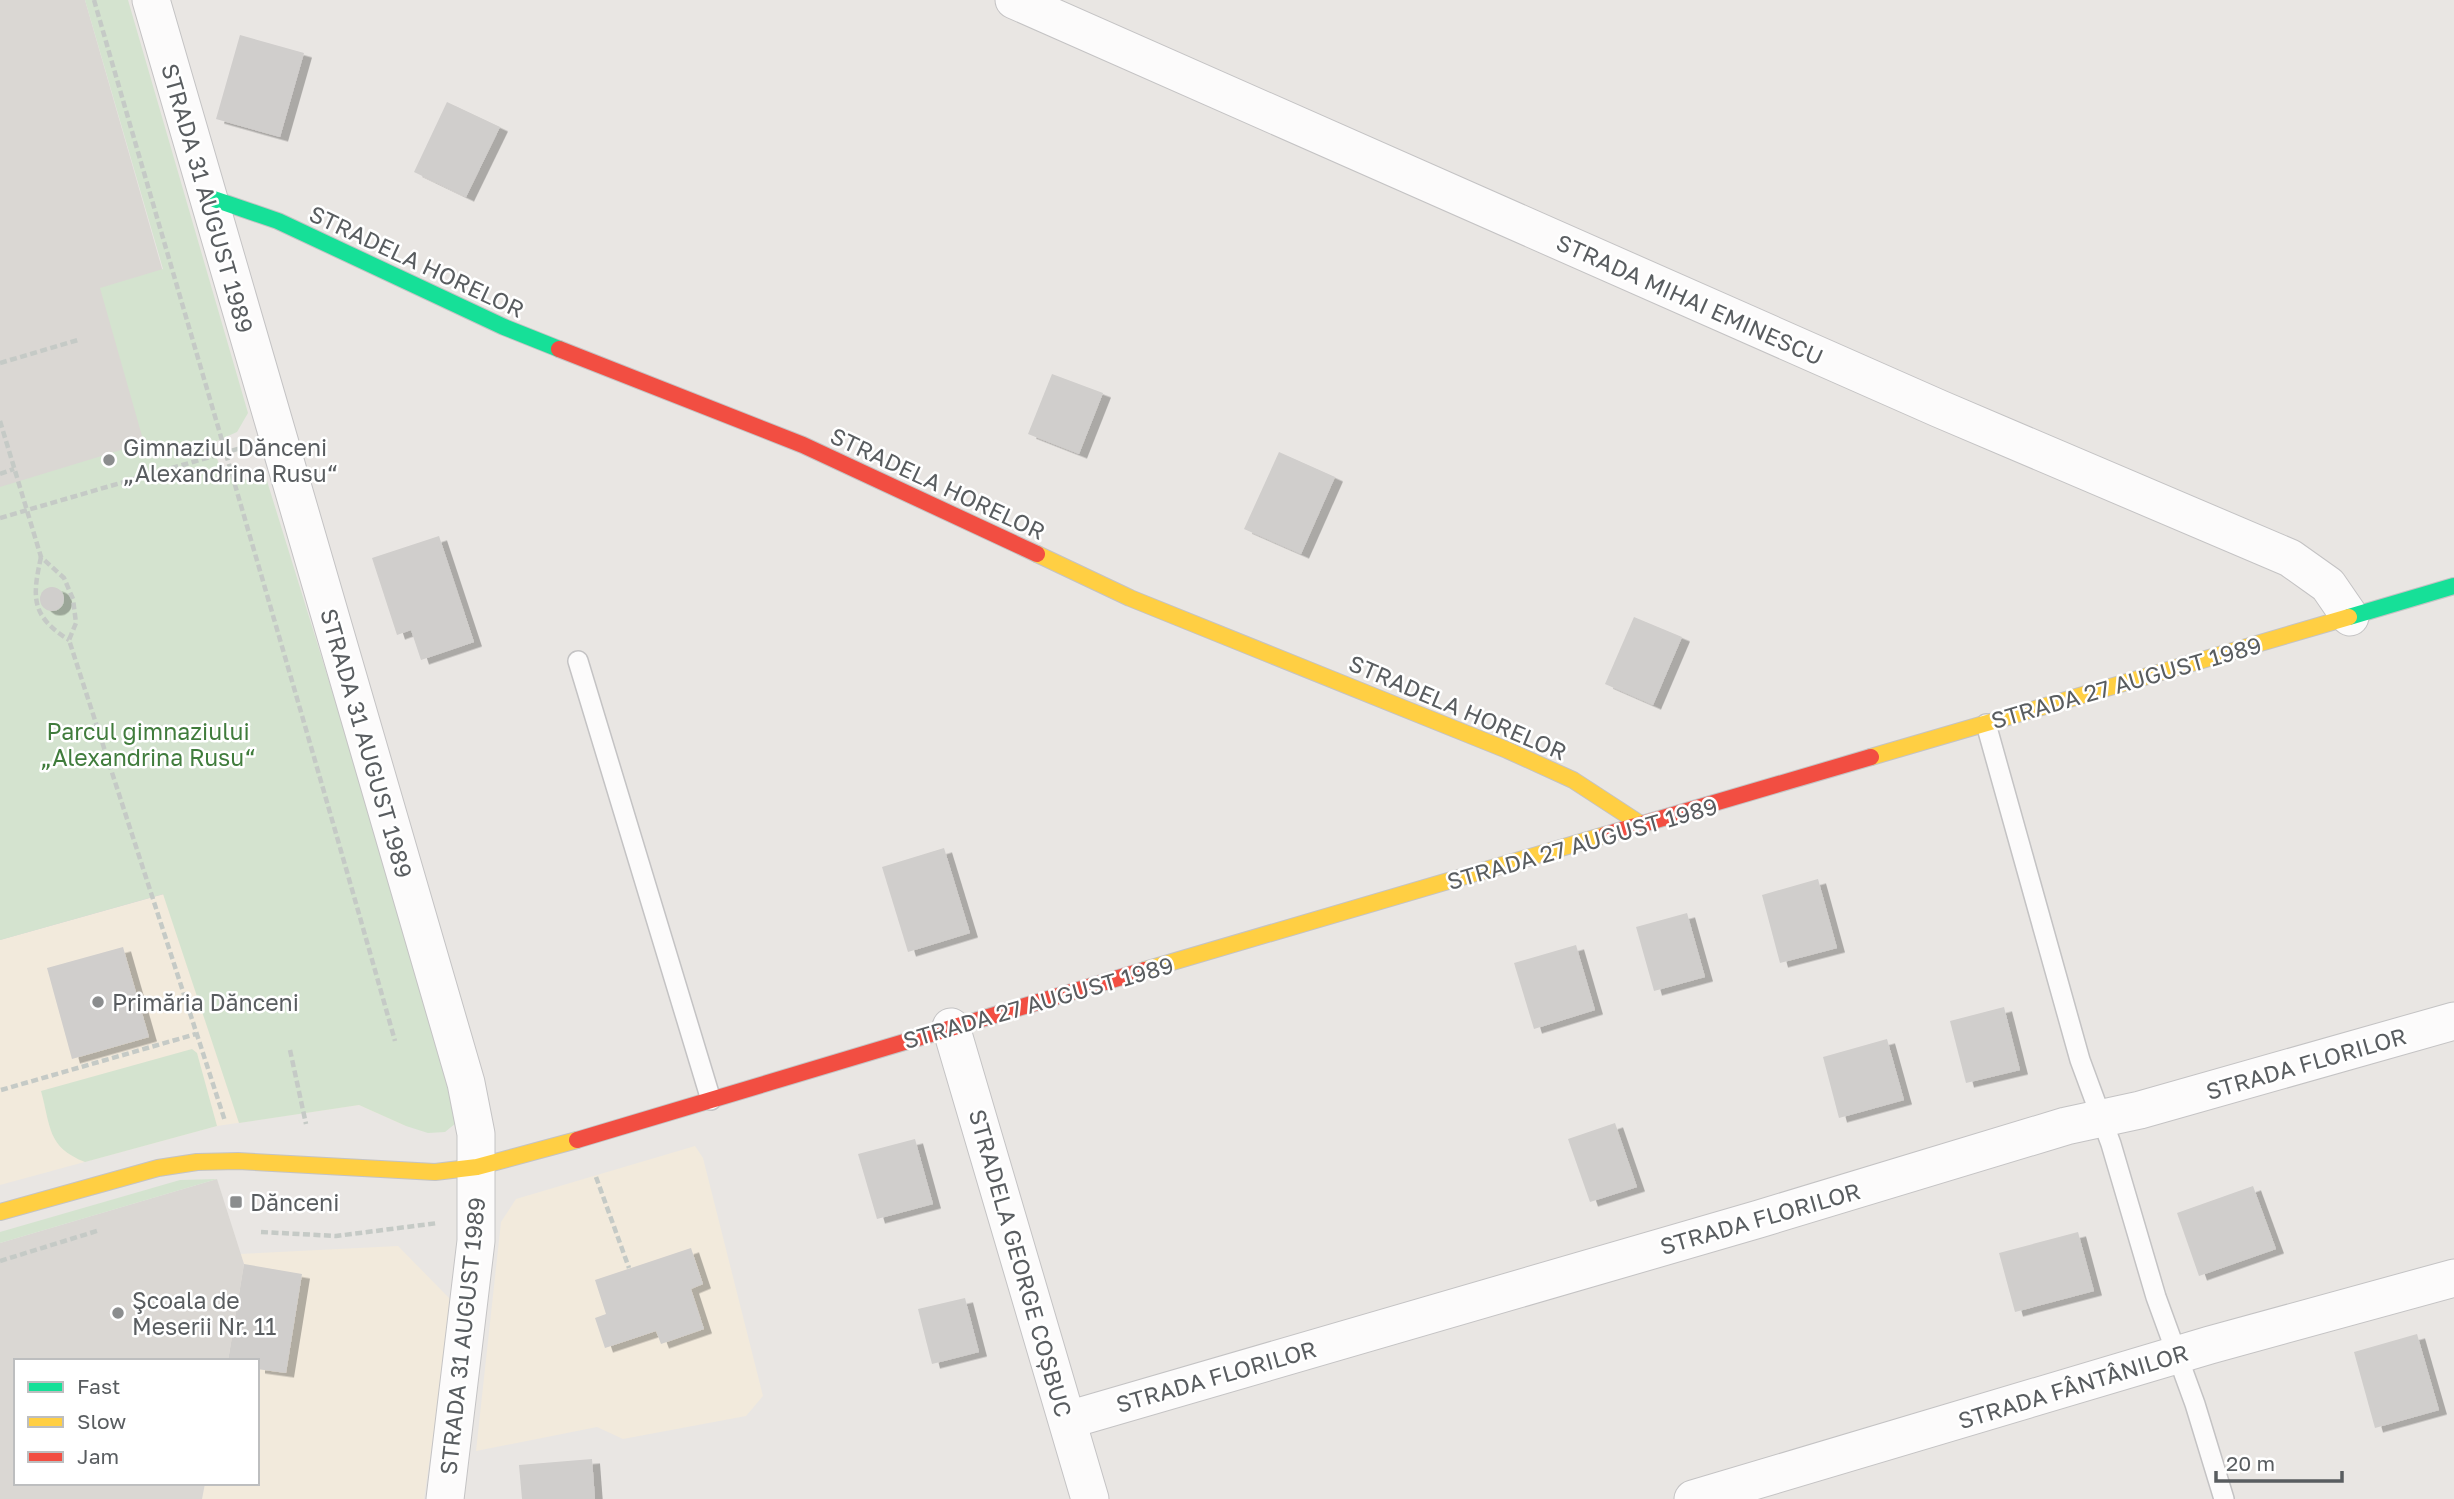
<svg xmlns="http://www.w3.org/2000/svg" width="2454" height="1499" viewBox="0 0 2454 1499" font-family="'Golos Text',sans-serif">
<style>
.commercial{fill:#f2eadc}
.education{fill:#dad7d3}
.green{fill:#d4e3cf}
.building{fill:#d0cecc;filter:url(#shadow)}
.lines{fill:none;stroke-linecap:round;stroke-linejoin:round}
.lane-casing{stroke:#c4c3c4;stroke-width:22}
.street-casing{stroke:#c4c3c4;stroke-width:39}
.fast-casing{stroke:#c4c3c4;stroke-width:18}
.slow-casing{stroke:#c4c3c4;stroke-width:18}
.jam-casing{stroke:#c4c3c4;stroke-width:18}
.path{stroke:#c5cac6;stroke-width:4.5;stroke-dasharray:7 3.5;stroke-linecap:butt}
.lane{stroke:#fcfbfb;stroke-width:19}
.street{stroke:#fcfbfb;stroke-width:37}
.fast{stroke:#16e098;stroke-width:16}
.slow{stroke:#ffcf43;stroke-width:16}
.jam{stroke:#f24e42;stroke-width:16}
.poi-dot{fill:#8b8d8e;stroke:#fff;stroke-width:2.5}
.labels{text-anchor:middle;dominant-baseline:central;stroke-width:5;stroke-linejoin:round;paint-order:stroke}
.street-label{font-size:23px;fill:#595d60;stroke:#fff}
.poi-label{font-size:23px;fill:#595d60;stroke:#fff;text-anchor:start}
.park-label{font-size:23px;fill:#407c3c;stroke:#fff}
</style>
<defs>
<filter id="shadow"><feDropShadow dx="8" dy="4.5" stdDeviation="0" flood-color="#0004"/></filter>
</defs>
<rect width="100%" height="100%" fill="#e9e6e3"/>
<g class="commercial">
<polygon points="335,846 406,1126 359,1105 217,1126 0,1185 0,940"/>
<polygon points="695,1146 703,1158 763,1396 746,1416 623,1439 597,1427 476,1451 501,1222 516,1199"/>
<polygon points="398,1246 453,1302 424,1499 202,1499 205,1483 257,1483 257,1361 228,1361 244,1264 240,1254"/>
</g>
<g class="education">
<polygon points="0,0 85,0 212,443 335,846 0,940"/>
<polygon points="217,1179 244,1264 228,1361 16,1361 16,1483 205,1483 202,1499 0,1499 0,1243"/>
</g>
<g class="green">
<polygon points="85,0 128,0 248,413 237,432 212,443 223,477 267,481 359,778 447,1086 456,1123 445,1132 428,1133 406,1126 359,1105 239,1123 163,894 0,940 0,487 144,443 100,288 163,269"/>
<path d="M192,1049l5,4 20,73 -132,36c-38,-15 -34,-35 -44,-71z"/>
<polygon points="217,1179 0,1243 0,1232 180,1180"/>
</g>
<g class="building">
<polygon points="240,35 304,53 280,137 216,119"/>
<polygon points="447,102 500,127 466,197 414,172"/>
<polygon points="1052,374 1103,393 1079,454 1028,434"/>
<polygon points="1279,452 1335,477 1301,554 1244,529"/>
<polygon points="439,536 474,642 421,660 411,630 397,635 372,558"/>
<circle cx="52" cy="599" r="12"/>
<polygon points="1634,617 1682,637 1653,705 1605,684"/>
<polygon points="944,848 970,933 908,952 882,867"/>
<polygon points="1818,879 1837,948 1780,963 1762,895"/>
<polygon points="1687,913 1705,977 1654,991 1636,927"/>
<polygon points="1576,945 1595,1010 1534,1029 1514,963"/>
<polygon points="123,947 149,1037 72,1059 47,968"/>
<polygon points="2004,1007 2020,1070 1966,1083 1950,1021"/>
<polygon points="1887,1039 1904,1100 1839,1118 1823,1057"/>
<polygon points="1615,1123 1637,1187 1590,1202 1568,1139"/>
<polygon points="915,1139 933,1204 877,1219 858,1154"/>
<polygon points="2253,1186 2276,1249 2199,1276 2177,1213"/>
<polygon points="2078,1232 2094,1291 2015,1312 1999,1253"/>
<polygon points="691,1248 703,1284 691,1289 704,1329 661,1344 656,1331 605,1348 595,1318 606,1314 595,1280"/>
<polygon points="244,1264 302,1274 286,1373 257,1369 257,1361 228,1361"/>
<polygon points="965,1298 979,1352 932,1364 918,1309"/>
<polygon points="2417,1334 2439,1410 2375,1428 2354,1352"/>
<polygon points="592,1459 595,1499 522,1499 519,1465"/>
</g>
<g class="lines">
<g class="lane-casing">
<g id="lane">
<polyline points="578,661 711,1100"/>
<polyline points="1986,724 2080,1060 2111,1144 2156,1297 2195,1404 2224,1499"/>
</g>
</g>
<g class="street-casing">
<g id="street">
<polyline points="151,0 466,1083 476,1134 476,1241 445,1499"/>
<polyline points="1014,0 1940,409 2290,558 2328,585 2350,617"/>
<polyline points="951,1027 1090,1499"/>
<polyline points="1068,1420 1759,1219 2066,1126 2140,1110 2454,1021"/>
<polyline points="1693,1499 2210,1345 2454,1278"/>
</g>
</g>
<g class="fast-casing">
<g id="fast">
<polyline points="208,197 278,221 504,327 559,349"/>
<polyline points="2349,617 2454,586"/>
</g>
</g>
<g class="slow-casing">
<g id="slow">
<polyline points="1037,554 1130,598 1507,750 1573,780 1642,825"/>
<polyline points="1871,757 2349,617"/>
<polyline points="1145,970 1605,835"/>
<polyline points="0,1212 158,1168 197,1162 238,1161 435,1172 477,1167 577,1140"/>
</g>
</g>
<g class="jam-casing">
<g id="jam">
<polyline points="559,349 803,445 1037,554"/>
<polyline points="1605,835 1871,757"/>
<polyline points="577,1140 1145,970"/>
</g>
</g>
<g class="path">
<path d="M94,0c100,347 203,693 301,1041"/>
<polyline points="0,363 78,340"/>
<polyline points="0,421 41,557 64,578 73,599 76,623 69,640 225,1121"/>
<polyline points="0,474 14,469"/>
<polyline points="0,518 241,448"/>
<path d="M41,557c-9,41 -10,59 28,83"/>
<polyline points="290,1050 306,1124"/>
<polyline points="1,1090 196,1034"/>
<polyline points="596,1177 629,1268"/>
<polyline points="261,1232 336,1236 438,1223"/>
<polyline points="0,1261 100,1230"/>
</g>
<use href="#lane" class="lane"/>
<use href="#street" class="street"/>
<use href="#fast" class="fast"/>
<use href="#slow" class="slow"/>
<use href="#jam" class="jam"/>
</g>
<g class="poi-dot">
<circle cx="109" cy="460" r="7"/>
<circle cx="98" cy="1002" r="7"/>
<rect x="229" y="1195" width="14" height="14" rx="3.5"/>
<circle cx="118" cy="1313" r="7"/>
</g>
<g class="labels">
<g class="street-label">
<text transform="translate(208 198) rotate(74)">STRADA 31 AUGUST 1989</text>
<text transform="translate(417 261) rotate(25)">STRADELA HORELOR</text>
<text transform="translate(1690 299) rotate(24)">STRADA MIHAI EMINESCU</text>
<text transform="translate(938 483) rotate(25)">STRADELA HORELOR</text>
<text transform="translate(2126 682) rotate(-16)">STRADA 27 AUGUST 1989</text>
<text transform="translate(1458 707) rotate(23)">STRADELA HORELOR</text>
<text transform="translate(367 743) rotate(74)">STRADA 31 AUGUST 1989</text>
<text transform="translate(1582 843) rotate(-16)">STRADA 27 AUGUST 1989</text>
<text transform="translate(1038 1002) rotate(-16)">STRADA 27 AUGUST 1989</text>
<text transform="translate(2306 1063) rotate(-16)">STRADA FLORILOR</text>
<text transform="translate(1760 1218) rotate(-16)">STRADA FLORILOR</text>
<text transform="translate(1021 1263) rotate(74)">STRADELA GEORGE COȘBUC</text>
<text transform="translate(462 1336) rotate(-84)">STRADA 31 AUGUST 1989</text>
<text transform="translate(1216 1376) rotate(-16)">STRADA FLORILOR</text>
<text transform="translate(2073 1386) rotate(-17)">STRADA FÂNTÂNILOR</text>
</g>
<g class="poi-label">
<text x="123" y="447">Gimnaziul Dănceni<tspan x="123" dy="26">„Alexandrina Rusu“</tspan></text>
<text x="112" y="1002">Primăria Dănceni</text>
<text x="250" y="1202">Dănceni</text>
<text x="132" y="1300">Şcoala de<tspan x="132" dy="26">Meserii Nr. 11</tspan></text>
</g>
<g class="park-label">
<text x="148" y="731">Parcul gimnaziului<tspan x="148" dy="26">„Alexandrina Rusu“</tspan></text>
</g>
</g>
<rect x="14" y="1359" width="245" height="126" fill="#ffffff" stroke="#bdbebf" stroke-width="2"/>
<rect x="28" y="1382" width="35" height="10" fill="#16e098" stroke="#bdbebf" stroke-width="2"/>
<text x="77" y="1394" font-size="21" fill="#595d60">Fast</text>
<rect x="28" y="1417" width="35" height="10" fill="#ffcf43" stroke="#bdbebf" stroke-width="2"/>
<text x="77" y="1429" font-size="21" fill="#595d60">Slow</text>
<rect x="28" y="1452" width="35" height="10" fill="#f24e42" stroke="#bdbebf" stroke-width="2"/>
<text x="77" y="1464" font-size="21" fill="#595d60">Jam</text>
<path d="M2216 1471v10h126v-10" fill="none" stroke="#595d60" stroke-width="3.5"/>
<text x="2226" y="1471" font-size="21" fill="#595d60" stroke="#ffffff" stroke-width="5" paint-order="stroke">20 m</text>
</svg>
